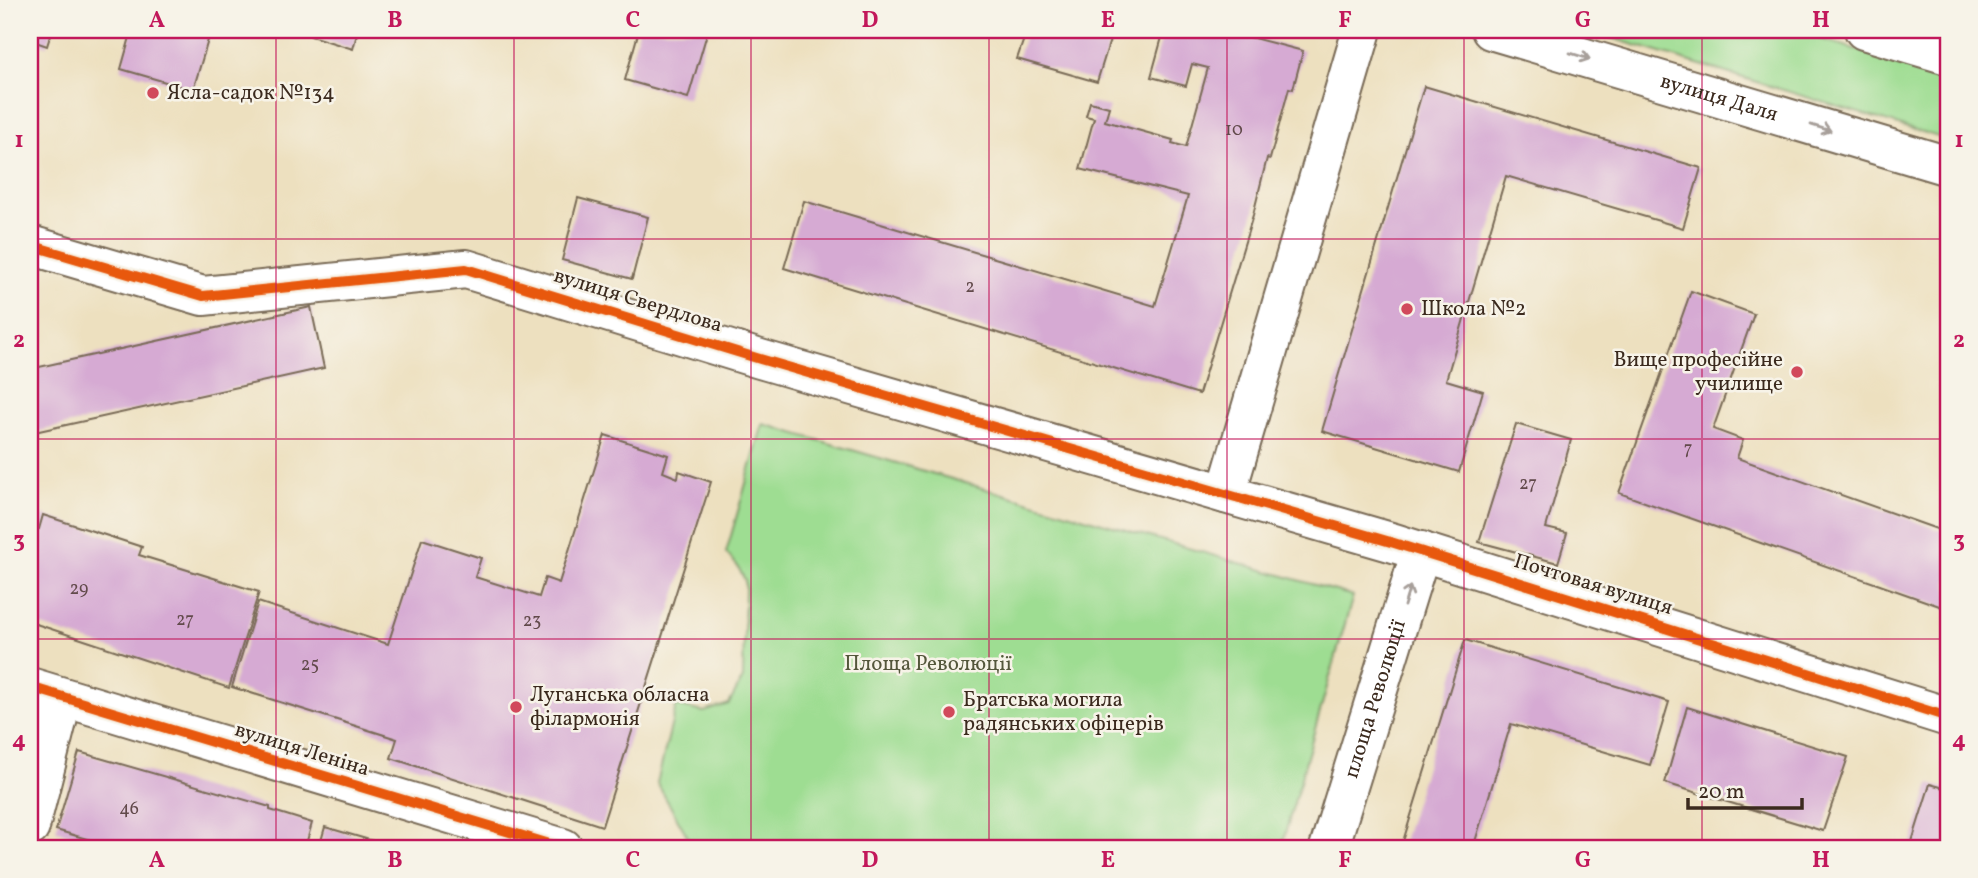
<svg xmlns="http://www.w3.org/2000/svg" width="1978" height="878" viewBox="0 0 1978 878" font-family="Vollkorn,serif">
<style>
.green{fill:#9edd92;stroke:#6c8458;stroke-width:2}
.building{fill:#d6aad3}
.lines{fill:none;stroke-linecap:round;stroke-linejoin:round}
.street-casing{stroke:#796a56;stroke-width:42}
.street{stroke:#fff;stroke-width:38}
.cycleway-casing{stroke:#f7f3e8;stroke-width:15}
.cycleway{stroke:#e8590c;stroke-width:10}
.oneway{stroke:#a79f9a}
.grid{fill:none;stroke:#c2185b;stroke-width:2;stroke-opacity:0.55}
.poi-dot{fill:#d1495b;stroke:#f7f3e8;stroke-width:2.5}
.labels{text-anchor:middle;dominant-baseline:central;stroke-width:5;stroke-linejoin:round;paint-order:stroke}
.number-label{font-size:18px;fill:#624a4b}
.poi-label{font-size:21px;fill:#3b2a1e;stroke:#f7f3e8;text-anchor:start}
.street-label{font-size:21px;fill:#3b2a1e;stroke:#f7f3e8}
.park-label{font-size:21px;fill:#54573b;stroke:#f7f3e8}
.neatline{fill:none;stroke:#c2185b;stroke-width:2.5}
.grid-label{font-size:23px;text-anchor:middle;font-weight:bold;fill:#c2185b}
</style>
<rect width="100%" height="100%" fill="#f7f3e8"/>
<filter id="ink" filterUnits="userSpaceOnUse"><feTurbulence type="fractalNoise" baseFrequency=".0143" numOctaves="2"/><feDisplacementMap in="SourceGraphic" scale="14" xChannelSelector="R" yChannelSelector="G"/><feConvolveMatrix kernelMatrix="1 2 1 2 8 2 1 2 1" color-interpolation-filters="sRGB"/></filter>
<filter id="wash" filterUnits="userSpaceOnUse"><feTurbulence type="fractalNoise" baseFrequency=".00686" numOctaves="4" result="noise"/><feDisplacementMap in="SourceGraphic" scale="28" xChannelSelector="R" yChannelSelector="G"/><feGaussianBlur stdDeviation="1.57" result="paint"/><feColorMatrix in="noise" values="0 0 0 0 0 0 0 0 0 0 0 0 0 0 0 0 0 1.4 0 .05"/><feComposite in="paint" operator="in"/></filter>
<g filter="url(#wash)">
<rect width="100%" height="100%" fill="#ede0bf"/>
<g class="green">
<polygon points="1585,30 1791,30 1948,77 1948,140"/>
<polygon points="763,424 1353,596 1281,848 721,848 689,839 657,783 676,706 704,712 729,704 743,678 745,591 745,580 737,565 726,553"/>
</g>
<g id="blocks">
<g class="building">
<polygon points="30,30 52,30 47,46 30,40"/>
<polygon points="132,30 211,30 193,90 121,69"/>
<polygon points="313,30 358,30 353,49 311,36"/>
<polygon points="639,30 708,30 688,98 625,80"/>
<polygon points="1027,30 1113,30 1097,82 1017,59"/>
<polygon points="1164,30 1223,30 1303,51 1293,89 1289,88 1270,159 1267,158 1253,215 1199,394 784,268 804,201 1155,306 1188,196 1080,169 1094,118 1086,116 1090,102 1109,107 1105,121 1173,140 1172,143 1186,147 1208,68 1192,64 1186,86 1151,77"/>
<polygon points="1424,86 1701,168 1683,228 1506,176 1446,380 1483,391 1459,472 1322,431"/>
<polygon points="578,198 648,217 632,279 562,260"/>
<polygon points="1691,291 1754,314 1713,429 1743,440 1737,458 1948,533 1948,609 1619,493"/>
<polygon points="311,307 324,368 30,433 30,369"/>
<polygon points="1948,361 1948,389 1940,387"/>
<polygon points="1516,424 1571,440 1546,528 1567,533 1558,563 1479,542"/>
<polygon points="605,435 668,455 663,472 678,478 679,471 711,482 602,826 391,758 397,739 232,687 258,602 388,644 422,539 481,558 475,577 539,597 545,578 559,583"/>
<polygon points="43,515 142,547 139,555 259,592 229,688 30,622 30,526 39,529"/>
<polygon points="1465,640 1669,702 1650,765 1511,724 1474,845 1483,848 1401,848"/>
<polygon points="1687,707 1848,757 1823,831 1665,783"/>
<polygon points="79,752 270,807 270,810 312,823 305,848 118,848 56,830"/>
<polygon points="1930,784 1948,789 1948,848 1910,848"/>
<polygon points="325,827 397,848 319,848"/>
</g>
</g>
</g>
<g filter="url(#ink)">
<use href="#blocks" fill-opacity="0" stroke="#796a56" stroke-width="2"/>
<g class="lines">
<g class="street-casing">
<g id="street">
<path id="s1" d="M1491,30l457,136"/>
<polyline points="1864,30 1948,55"/>
<polyline points="30,245 203,296 466,269 760,359 1394,543 1948,717"/>
<polyline points="1226,494 1362,30"/>
<polyline points="30,687 563,848"/>
<polyline points="30,827 63,698"/>
<path id="s2" d="M1329,848l92,-297"/>
</g>
</g>
<use href="#street" class="street"/>
<g class="cycleway-casing">
<g id="cycleway">
<polyline points="30,245 203,296 466,269 760,359 1394,543 1948,717"/>
<polyline points="30,687 563,848"/>
</g>
</g>
<use href="#cycleway" class="cycleway"/>
</g>
<defs><path id="oneway-shaft" d="M-6 0H5M1.5-3L5.5 0L1.5 3" fill="none" stroke-width="1.6" stroke-linecap="round" stroke-linejoin="round" transform="scale(1.75)"/></defs>
<g class="oneway">
<use href="#oneway-shaft" transform="translate(1580 56) rotate(17)"/>
<use href="#oneway-shaft" transform="translate(1821 128) rotate(17)"/>
<use href="#oneway-shaft" transform="translate(1407 596) rotate(-73)"/>
</g>
</g>
<path class="grid" d="M276,30v818M514,30v818M751,30v818M989,30v818M1227,30v818M1464,30v818M1702,30v818M30,239h1918M30,439h1918M30,639h1918"/>
<g class="poi-dot">
<circle cx="153" cy="93" r="7"/>
<circle cx="1407" cy="309" r="7"/>
<circle cx="1797" cy="372" r="7"/>
<circle cx="516" cy="707" r="7"/>
<circle cx="949" cy="712" r="7"/>
</g>
<g class="labels">
<g class="number-label">
<text x="1234" y="130">10</text>
<text x="970" y="287">2</text>
<text x="1688" y="449">7</text>
<text x="1528" y="484">27</text>
<text x="79" y="589">29</text>
<text x="185" y="620">27</text>
<text x="532" y="621">23</text>
<text x="310" y="665">25</text>
<text x="129" y="809">46</text>
</g>
<g class="poi-label">
<text x="167" y="93">Ясла-садок №134</text>
<text x="1421" y="309">Школа №2</text>
<text x="1783" y="360" text-anchor="end">Вище професійне<tspan x="1783" dy="24">училище</tspan></text>
<text x="530" y="695">Луганська обласна<tspan x="530" dy="24">філармонія</tspan></text>
<text x="963" y="700">Братська могила<tspan x="963" dy="24">радянських офіцерів</tspan></text>
</g>
<g class="street-label">
<text stroke="none"><textPath href="#s1" startOffset="238">вулиця Даля</textPath></text>
<text transform="translate(638 301) rotate(17)">вулиця Свердлова</text>
<text transform="translate(1593 585) rotate(17)">Почтовая вулиця</text>
<text stroke="none"><textPath href="#s2" startOffset="156">площа Революції</textPath></text>
<text transform="translate(302 750) rotate(17)">вулиця Леніна</text>
</g>
<g class="park-label">
<text x="928" y="664">Площа Революції</text>
</g>
</g>
<rect width="1978" height="878" fill="none" stroke="#f7f3e8" stroke-width="77"/>
<path d="M1688 798v10h114v-10" fill="none" stroke="#3b2a1e" stroke-width="3.5"/>
<text x="1698" y="798" font-size="21" fill="#3b2a1e" stroke="#f7f3e8" stroke-width="5" paint-order="stroke">20 m</text>
<rect x="38" y="38" width="1902" height="802" class="neatline"/>
<g class="grid-label">
<text x="157" y="27">A</text>
<text x="395" y="27">B</text>
<text x="633" y="27">C</text>
<text x="870" y="27">D</text>
<text x="1108" y="27">E</text>
<text x="1345" y="27">F</text>
<text x="1583" y="27">G</text>
<text x="1821" y="27">H</text>
<text x="19" y="147">1</text>
<text x="1959" y="147">1</text>
<text x="19" y="347">2</text>
<text x="1959" y="347">2</text>
<text x="19" y="547">3</text>
<text x="1959" y="547">3</text>
<text x="19" y="747">4</text>
<text x="1959" y="747">4</text>
<text x="157" y="867">A</text>
<text x="395" y="867">B</text>
<text x="633" y="867">C</text>
<text x="870" y="867">D</text>
<text x="1108" y="867">E</text>
<text x="1345" y="867">F</text>
<text x="1583" y="867">G</text>
<text x="1821" y="867">H</text>
</g>
</svg>
